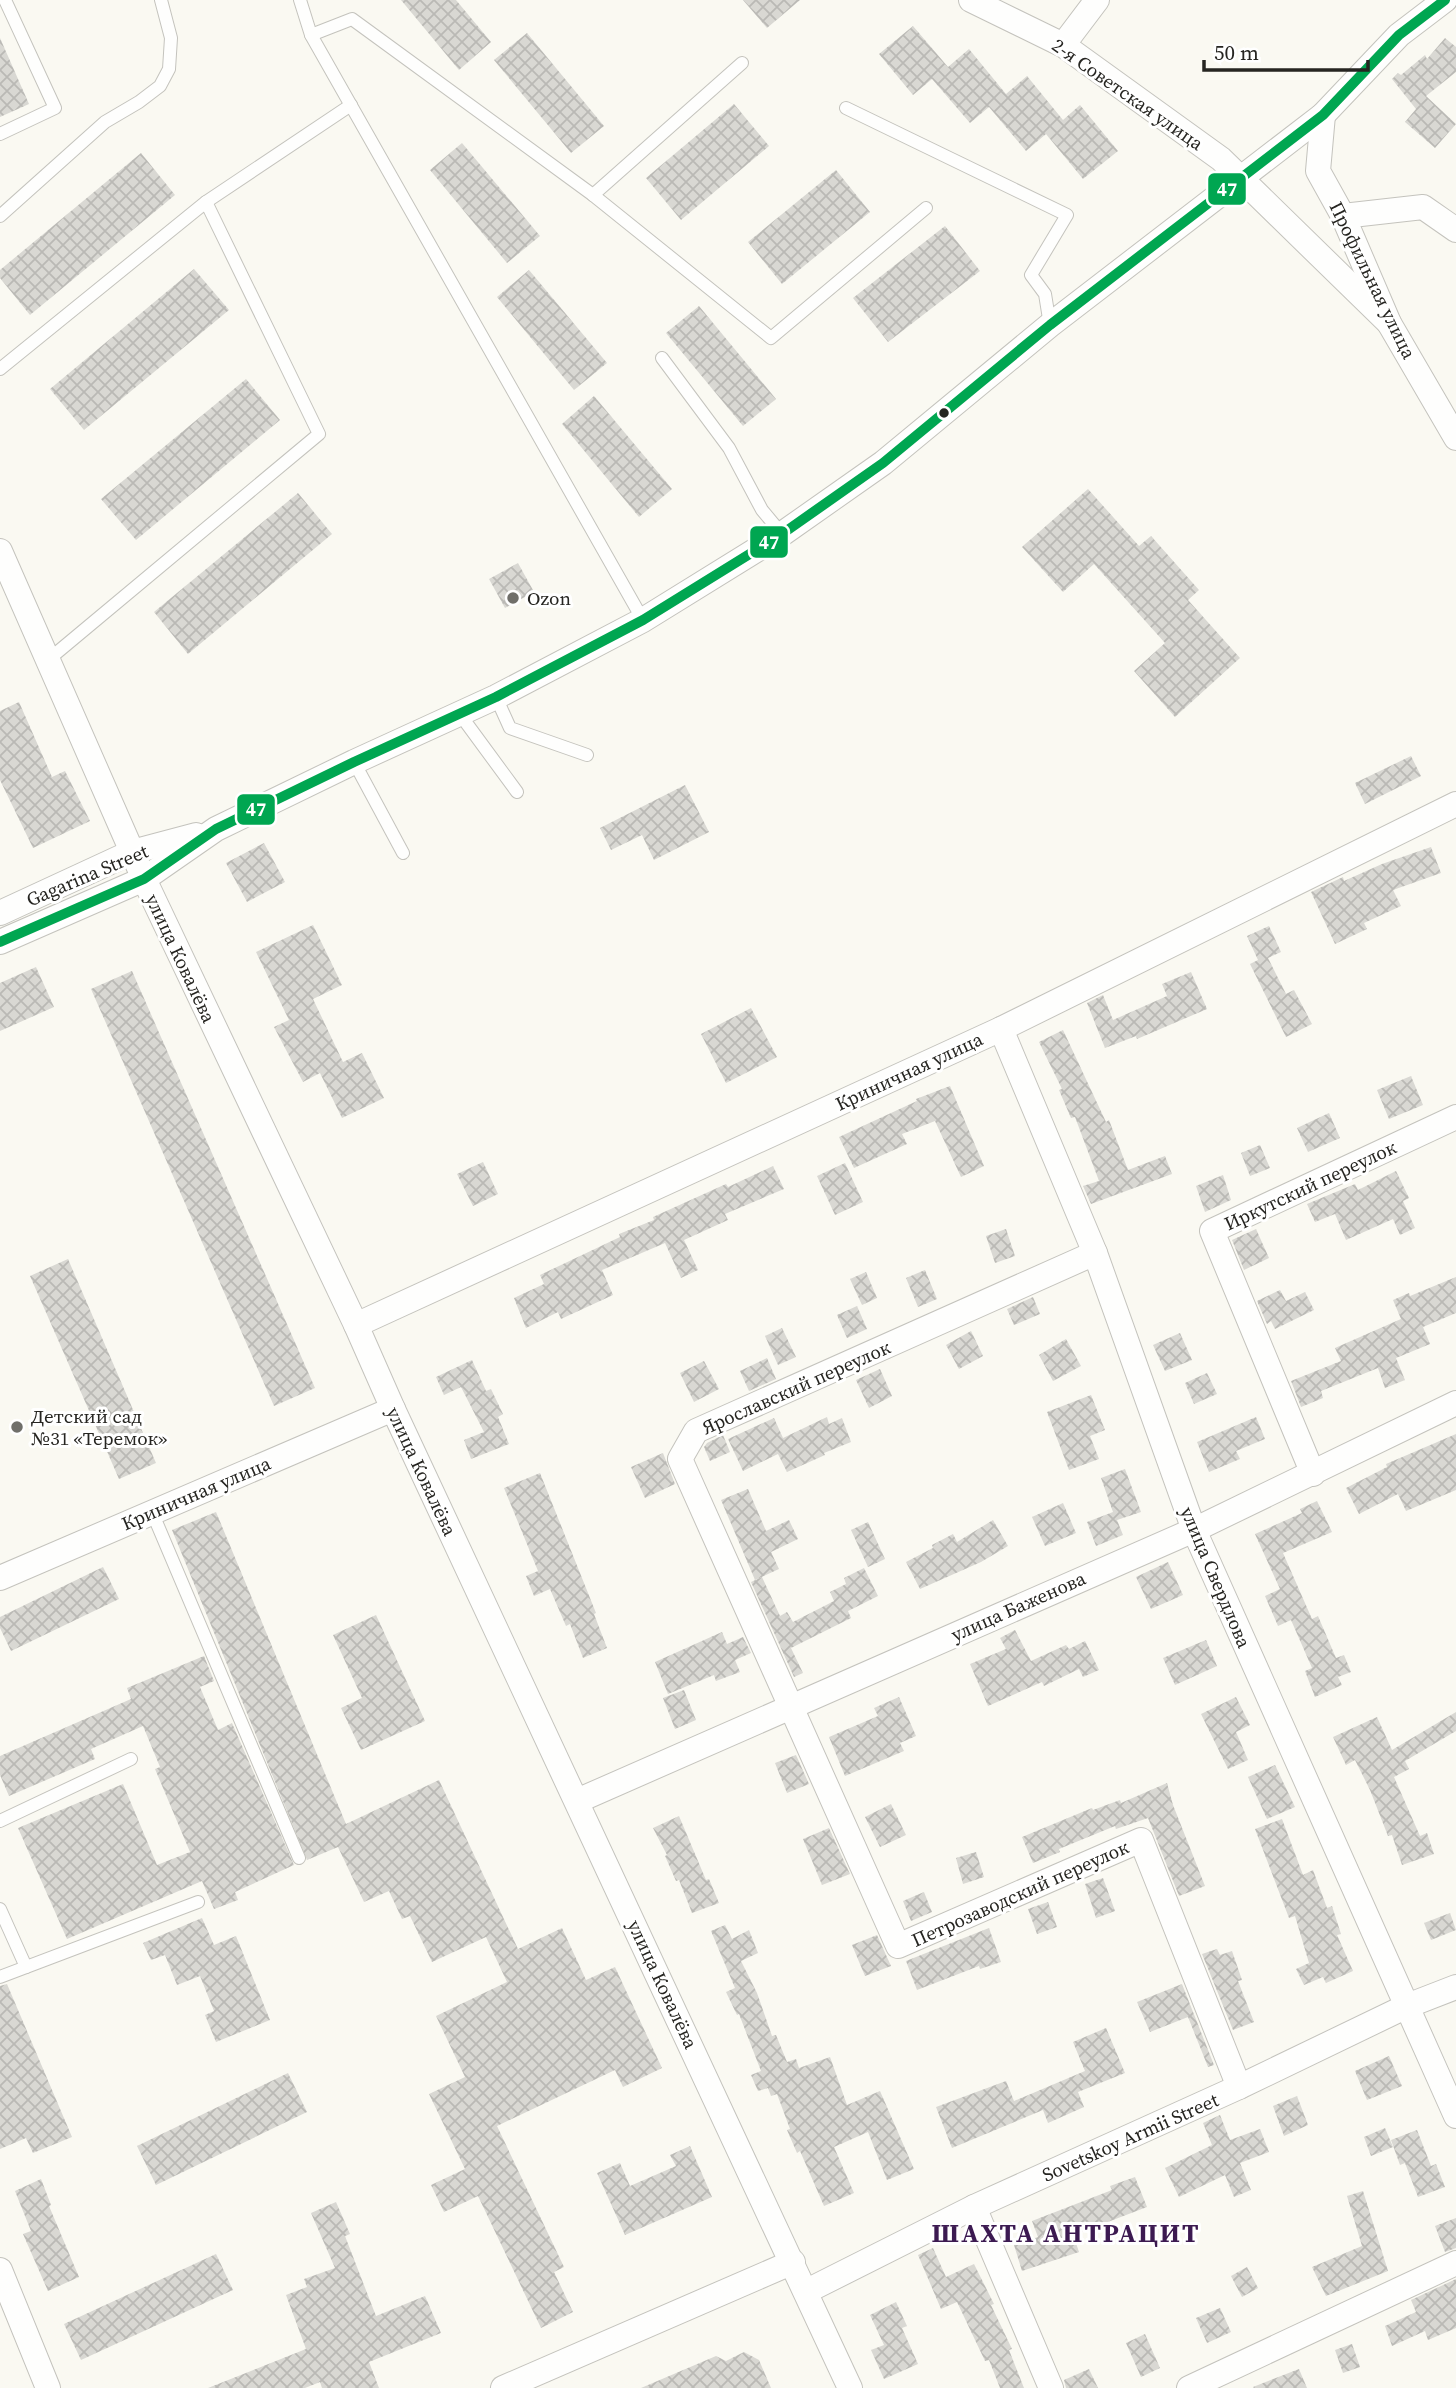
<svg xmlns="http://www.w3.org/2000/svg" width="1456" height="2388" viewBox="0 0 1456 2388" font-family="'Source Serif 4',serif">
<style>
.building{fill:url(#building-cross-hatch)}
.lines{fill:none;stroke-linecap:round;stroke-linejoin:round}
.lane-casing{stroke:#c4c3bd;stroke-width:14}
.street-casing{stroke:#c4c3bd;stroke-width:26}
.lane{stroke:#fefefd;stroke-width:12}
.street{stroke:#fefefd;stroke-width:24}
.bus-1-casing{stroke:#fff;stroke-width:16}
.bus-1{stroke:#00a651;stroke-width:10}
.bus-dot{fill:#262521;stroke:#fff;stroke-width:2.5}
.poi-dot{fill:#706f6a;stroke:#fff;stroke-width:2.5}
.labels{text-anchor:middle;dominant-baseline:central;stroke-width:6;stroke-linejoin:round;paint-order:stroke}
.street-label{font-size:19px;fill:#262521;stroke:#fff}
.poi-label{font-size:19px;fill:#262521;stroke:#fff;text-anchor:start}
.district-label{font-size:26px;font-weight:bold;letter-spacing:2px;fill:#3c1a51;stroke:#fff}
.line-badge{stroke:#fff;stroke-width:2.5}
.badge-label{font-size:19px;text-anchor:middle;font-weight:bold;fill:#fff}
</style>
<defs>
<pattern id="building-cross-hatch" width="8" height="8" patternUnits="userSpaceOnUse" patternTransform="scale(1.75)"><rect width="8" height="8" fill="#d9d8d3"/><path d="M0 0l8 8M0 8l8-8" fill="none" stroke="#bab9b5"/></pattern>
</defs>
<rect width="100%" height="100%" fill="#faf9f2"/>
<g class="building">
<polygon points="401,0 456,0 491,42 459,70"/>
<polygon points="743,0 800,0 767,28"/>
<polygon points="913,26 948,67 969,49 1006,94 1027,76 1063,120 1080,105 1118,151 1083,179 1046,134 1026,151 989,107 970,123 932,79 913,95 879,54"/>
<polygon points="527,33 604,126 571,153 494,60"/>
<polygon points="0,38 29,104 0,117"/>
<polygon points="1445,38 1456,47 1456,72 1426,96 1456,124 1435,148 1405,122 1416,109 1392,79 1398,73 1401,75 1425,55 1427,59"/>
<polygon points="734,104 769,146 681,220 646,178"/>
<polygon points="462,143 540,236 507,263 430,170"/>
<polygon points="141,153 175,195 30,315 0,278 0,270"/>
<polygon points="836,170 870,212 782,284 748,242"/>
<polygon points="945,226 980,271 888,342 853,298"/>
<polygon points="194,269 229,310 84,430 50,389"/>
<polygon points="529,270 607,363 574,390 497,297"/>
<polygon points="699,306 776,399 743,426 666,333"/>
<polygon points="246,379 280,420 136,540 101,499"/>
<polygon points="594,396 672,489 639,517 562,424"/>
<polygon points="1088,489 1139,546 1151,536 1199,590 1188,600 1240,658 1175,717 1134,671 1165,643 1094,564 1063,592 1022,547"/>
<polygon points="298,493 332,534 188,654 154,612"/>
<polygon points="518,563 534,592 505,608 489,579"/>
<polygon points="19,702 52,777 65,771 90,821 33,848 0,780 0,711"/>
<polygon points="1411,756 1421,776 1365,804 1355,783"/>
<polygon points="685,785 709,832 654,860 642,835 611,850 600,828"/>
<polygon points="264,843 285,882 247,902 226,863"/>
<polygon points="1431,847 1441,873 1393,890 1401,906 1364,923 1367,929 1335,944 1311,892 1343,877 1344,881 1382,864"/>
<polygon points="313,925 342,985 313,999 343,1062 362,1053 384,1098 342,1118 320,1073 303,1082 285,1048 274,1027 289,1020 256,952"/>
<polygon points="1269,926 1281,952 1268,958 1286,994 1294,990 1312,1024 1286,1037 1250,964 1258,960 1247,936"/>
<polygon points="36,967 54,1007 0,1031 0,983"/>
<polygon points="132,971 315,1388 274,1406 91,989"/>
<polygon points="1191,972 1207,1009 1137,1039 1136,1036 1105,1048 1087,1003 1103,995 1113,1020 1167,996 1162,984"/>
<polygon points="751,1008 777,1057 726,1083 701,1034"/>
<polygon points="1063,1030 1106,1122 1109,1120 1128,1170 1165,1156 1172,1174 1091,1204 1083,1186 1099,1181 1075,1117 1071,1118 1059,1090 1062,1089 1039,1042"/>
<polygon points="1411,1076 1423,1105 1389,1119 1377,1090"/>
<polygon points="950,1086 984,1166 961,1177 935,1121 902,1134 907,1144 854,1168 839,1137 917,1101 916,1099"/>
<polygon points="1329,1113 1340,1138 1308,1152 1297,1128"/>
<polygon points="1260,1145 1270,1168 1250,1176 1241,1153"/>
<polygon points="483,1162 498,1194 473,1206 457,1174"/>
<polygon points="845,1163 863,1202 835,1215 817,1176"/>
<polygon points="773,1166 784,1189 725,1214 728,1220 684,1240 698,1270 681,1278 665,1243 602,1270 613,1295 561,1319 558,1312 526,1328 514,1298 544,1284 540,1275 620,1237 619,1234 654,1220 653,1217 726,1184 728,1187"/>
<polygon points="1396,1171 1409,1198 1403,1201 1415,1228 1400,1235 1393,1219 1346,1240 1335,1214 1315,1222 1307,1204 1355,1184 1358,1190"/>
<polygon points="1223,1175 1231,1200 1205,1212 1196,1186"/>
<polygon points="1006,1229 1015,1256 995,1263 986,1236"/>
<polygon points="1256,1229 1269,1258 1244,1270 1232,1240"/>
<polygon points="68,1259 156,1463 119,1479 30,1276"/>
<polygon points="925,1270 937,1299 918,1307 906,1278"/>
<polygon points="866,1272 877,1298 862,1305 850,1279"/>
<polygon points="1456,1277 1456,1313 1423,1327 1430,1344 1396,1358 1405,1380 1385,1388 1378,1368 1321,1391 1323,1398 1301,1407 1291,1381 1341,1361 1335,1348 1401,1319 1393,1300 1409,1293 1410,1296"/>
<polygon points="1280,1290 1286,1301 1305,1292 1314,1310 1275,1329 1271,1321 1267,1324 1257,1301"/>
<polygon points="1033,1297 1040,1314 1014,1325 1007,1309"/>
<polygon points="857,1306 867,1329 847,1338 837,1315"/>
<polygon points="782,1328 796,1357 778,1365 765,1336"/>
<polygon points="971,1331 983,1356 959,1369 946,1345"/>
<polygon points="1180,1333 1192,1360 1165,1371 1153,1345"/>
<polygon points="1066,1339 1081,1366 1053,1381 1039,1355"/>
<polygon points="767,1358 776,1379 749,1391 740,1371"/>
<polygon points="472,1360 486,1391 491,1389 503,1414 498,1417 509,1444 471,1459 464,1440 484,1432 461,1387 444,1395 436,1377"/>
<polygon points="704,1361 719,1389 694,1402 680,1373"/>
<polygon points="880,1369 892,1396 869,1408 856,1380"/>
<polygon points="1207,1373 1217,1394 1194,1404 1185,1383"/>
<polygon points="1091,1395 1105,1430 1090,1436 1099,1459 1069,1470 1047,1412"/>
<polygon points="827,1417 829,1424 842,1418 851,1442 824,1453 825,1455 787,1472 778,1454 743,1471 728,1439 774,1418 783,1438"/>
<polygon points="1256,1417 1265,1439 1236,1451 1240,1459 1209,1472 1197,1442"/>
<polygon points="1456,1434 1456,1490 1406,1511 1398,1494 1359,1514 1346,1488 1387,1467 1386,1464"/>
<polygon points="723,1435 730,1452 710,1461 704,1447 707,1443"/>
<polygon points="663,1453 675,1484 645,1498 631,1467"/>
<polygon points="1125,1469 1141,1512 1117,1520 1123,1535 1096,1546 1087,1522 1113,1512 1101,1478"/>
<polygon points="540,1473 596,1613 594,1614 607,1648 583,1658 570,1624 566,1626 550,1589 534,1596 526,1576 538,1571 504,1488"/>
<polygon points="748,1489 766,1531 789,1520 798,1539 771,1552 779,1569 755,1580 721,1500"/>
<polygon points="1317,1501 1332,1532 1283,1553 1312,1619 1318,1616 1336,1658 1344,1655 1351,1672 1338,1677 1342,1685 1315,1697 1305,1671 1312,1668 1291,1620 1278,1626 1265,1596 1280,1589 1255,1534 1302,1513 1300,1509"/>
<polygon points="1063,1503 1076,1533 1045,1546 1032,1517"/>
<polygon points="216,1512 346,1824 439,1780 518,1949 562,1928 586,1980 615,1967 662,2068 623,2087 615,2070 497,2126 564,2267 554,2272 573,2312 541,2328 478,2196 444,2212 431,2185 465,2169 429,2094 465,2077 436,2016 507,1982 486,1937 432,1962 410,1916 402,1919 389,1891 364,1902 338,1847 307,1860 172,1530"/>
<polygon points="993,1520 1008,1546 981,1562 920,1589 906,1562 933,1548 932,1545 953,1534 957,1542"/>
<polygon points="868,1522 885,1559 868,1567 851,1530"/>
<polygon points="1168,1562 1183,1595 1151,1609 1136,1577"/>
<polygon points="103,1567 119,1599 11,1651 0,1628 0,1617"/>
<polygon points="864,1568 878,1596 848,1611 851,1618 791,1648 803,1673 794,1677 751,1582 762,1577 780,1616 787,1612 793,1622 834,1601 830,1592 846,1584 844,1578"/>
<polygon points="376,1615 425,1721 361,1750 341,1708 362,1698 333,1635"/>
<polygon points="1015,1630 1031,1661 1066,1645 1069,1649 1085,1641 1099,1670 1083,1677 1079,1669 1044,1686 1042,1682 988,1706 970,1664 1006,1649 1000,1638"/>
<polygon points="722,1632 727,1644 743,1637 751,1653 735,1660 740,1672 716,1681 714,1675 668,1694 655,1662"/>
<polygon points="1206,1640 1217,1666 1175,1685 1163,1658"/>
<polygon points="204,1656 214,1681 200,1687 218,1730 232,1723 294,1865 235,1892 238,1900 214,1909 202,1881 67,1939 18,1828 123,1784 157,1865 190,1852 155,1769 160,1767 143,1726 91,1749 95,1759 9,1796 0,1775 0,1756 131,1699 127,1688"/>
<polygon points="684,1690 696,1720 675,1729 663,1698"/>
<polygon points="899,1697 916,1736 900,1743 904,1751 845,1776 829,1737 878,1716 874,1708"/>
<polygon points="1236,1697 1250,1725 1236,1732 1248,1760 1228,1769 1201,1714"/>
<polygon points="1456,1712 1456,1731 1405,1761 1409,1769 1394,1777 1420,1836 1427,1833 1434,1854 1402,1865 1392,1835 1388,1836 1370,1790 1355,1760 1346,1765 1333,1737 1377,1717 1392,1750"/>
<polygon points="796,1755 809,1784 787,1793 775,1763"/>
<polygon points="1275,1765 1295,1807 1267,1819 1248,1777"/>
<polygon points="1167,1783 1173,1805 1205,1886 1179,1896 1148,1818 1116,1829 1115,1826 1059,1849 1060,1852 1033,1863 1022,1837 1092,1808 1093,1810 1120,1800 1121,1803"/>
<polygon points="891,1804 906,1835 880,1847 865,1817"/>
<polygon points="679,1816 706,1880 709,1879 719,1903 692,1913 679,1880 676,1881 665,1856 667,1855 653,1828"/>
<polygon points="1282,1819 1303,1875 1313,1870 1327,1908 1332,1906 1341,1934 1337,1935 1353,1971 1326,1983 1323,1977 1304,1985 1296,1969 1309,1963 1295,1916 1289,1918 1255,1829"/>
<polygon points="829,1828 850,1874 822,1885 803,1839"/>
<polygon points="976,1852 984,1877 963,1884 956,1858"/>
<polygon points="1103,1878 1115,1911 1096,1918 1085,1884"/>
<polygon points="924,1892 932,1912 911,1921 903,1901"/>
<polygon points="1048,1902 1057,1927 1037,1934 1028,1909"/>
<polygon points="1450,1913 1456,1930 1431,1940 1424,1923"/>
<polygon points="202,1918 214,1945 236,1936 270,2020 216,2042 205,2015 214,2011 200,1976 177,1985 165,1955 151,1960 143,1943"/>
<polygon points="725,1925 732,1939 749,1930 758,1953 741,1961 757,1993 772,2036 776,2035 787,2062 796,2059 799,2068 830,2057 847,2105 880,2091 914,2169 887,2180 868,2132 834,2147 854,2193 824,2206 800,2151 797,2153 787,2130 790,2129 777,2094 771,2096 768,2088 758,2091 751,2075 761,2071 739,2014 737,2015 726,1992 735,1988 711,1931"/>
<polygon points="989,1928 1001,1962 980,1969 979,1966 917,1990 906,1961"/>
<polygon points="877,1935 891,1966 865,1976 852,1945"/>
<polygon points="1217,1949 1220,1955 1232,1951 1242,1980 1238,1981 1254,2022 1233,2030 1202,1954"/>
<polygon points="7,1984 72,2137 33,2153 26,2138 0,2149 0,1986"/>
<polygon points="1182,1984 1214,2065 1208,2067 1188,2017 1150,2032 1137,2002"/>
<polygon points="1106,2028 1125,2073 1078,2092 1084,2107 1048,2123 1043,2110 952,2148 936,2107 1006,2081 1014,2101 1085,2071 1073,2042"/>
<polygon points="1389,2056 1402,2086 1367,2100 1355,2071"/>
<polygon points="288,2073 307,2112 156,2185 137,2146"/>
<polygon points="1297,2096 1308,2125 1284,2136 1273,2106"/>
<polygon points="1220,2115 1230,2140 1260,2129 1269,2152 1240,2163 1251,2190 1234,2197 1225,2175 1179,2197 1165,2168 1212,2145 1203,2123"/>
<polygon points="1385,2128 1393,2147 1371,2156 1364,2137"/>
<polygon points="1417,2130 1431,2166 1436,2164 1445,2187 1418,2197 1405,2163 1400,2165 1391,2140"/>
<polygon points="690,2146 712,2197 625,2235 597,2173 620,2163 630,2186 676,2166 670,2155"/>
<polygon points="1135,2177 1147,2207 1079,2233 1082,2241 1076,2243 1079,2252 1022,2271 1014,2245 1038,2237 1032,2221 1112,2190 1110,2186"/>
<polygon points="41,2179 51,2205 49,2206 79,2277 48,2291 23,2234 31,2231 15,2191"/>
<polygon points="1363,2191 1388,2271 1326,2296 1312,2267 1362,2246 1347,2196"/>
<polygon points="336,2202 350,2234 345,2236 376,2316 425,2296 441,2333 369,2362 379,2388 322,2388 320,2382 305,2388 208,2388 306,2349 286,2295 307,2287 304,2279 335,2268 311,2213"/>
<polygon points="1456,2218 1456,2248 1445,2252 1435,2226"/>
<polygon points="933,2248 946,2277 974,2264 994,2304 991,2305 1012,2349 1009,2350 1024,2388 1000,2388 989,2360 985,2361 957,2302 941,2309 918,2255"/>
<polygon points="216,2254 233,2290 81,2360 64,2324"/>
<polygon points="1247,2267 1258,2288 1242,2297 1231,2276"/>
<polygon points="1456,2279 1456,2328 1428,2340 1425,2331 1392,2346 1385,2326 1416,2312 1411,2300"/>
<polygon points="896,2302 907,2326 902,2328 918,2364 884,2379 871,2350 884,2345 870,2315"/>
<polygon points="1220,2308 1231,2332 1207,2343 1196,2318"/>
<polygon points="1145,2334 1160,2368 1141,2377 1126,2343"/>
<polygon points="1352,2344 1360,2367 1343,2373 1335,2350"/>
<polygon points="744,2352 759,2360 771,2388 641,2388 716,2356 726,2361"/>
<polygon points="1089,2369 1098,2388 1066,2388 1064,2380"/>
<polygon points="1299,2369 1307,2388 1254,2388 1253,2387"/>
</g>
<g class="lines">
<g class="lane-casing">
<g id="lane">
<polyline points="300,0 311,35"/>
<polyline points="846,108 1067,215 1031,275 1045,294 1050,325"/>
<polyline points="0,134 55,108 5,0"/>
<polyline points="593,195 742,63"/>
<polyline points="206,202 351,105"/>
<polyline points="0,216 105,122 139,102 160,86 169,69 171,38 161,0"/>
<polyline points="662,358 729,448 762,510 782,534"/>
<polyline points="0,369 206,202 319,434 48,660"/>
<polyline points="643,620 311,35 352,19 593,195 771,338 926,208"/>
<polyline points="496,697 510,728 587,755"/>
<polyline points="459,713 517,792"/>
<polyline points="354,762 403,853"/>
<polyline points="152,1512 299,1858"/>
<polyline points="0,1821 131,1759"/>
<polyline points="0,1909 26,1967"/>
<polyline points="0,1977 198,1902"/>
</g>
</g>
<g class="street-casing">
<g id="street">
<polyline points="971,0 1063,45 1221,159 1389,323"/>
<polyline points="1063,45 1097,0"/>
<polyline points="1323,115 1318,171 1343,216 1389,323 1456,438"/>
<polyline points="1343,216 1423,207 1456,230"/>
<polyline points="0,551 144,879 356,1325 393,1409 850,2388"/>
<polyline points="0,913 132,852 196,835"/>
<polyline points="0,942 144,879 216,829 354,762 496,697 643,620 782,534 883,463 1050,325 1323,115 1399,35 1445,0"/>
<polyline points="1001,1029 1095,1253 1194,1530 1456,2116"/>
<polyline points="1095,1253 696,1431 680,1459 898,1946 1141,1840 1239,2087"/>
<polyline points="356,1325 1001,1029 1456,804"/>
<polyline points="1313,1474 1212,1231 1456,1117"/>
<polyline points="0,1578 393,1409"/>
<polyline points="577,1801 1194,1530 1456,1403"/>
<polyline points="974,2207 1051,2388"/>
<polyline points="0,2270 48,2388"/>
<polyline points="807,2291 974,2207 1239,2087 1407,2006 1456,1987"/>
<polyline points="503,2388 793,2262"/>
<polyline points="1189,2388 1456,2263"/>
</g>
</g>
<use href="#lane" class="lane"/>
<use href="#street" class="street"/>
<g class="bus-1-casing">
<polyline id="bus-1" points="0,942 144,879 216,829 354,762 496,697 643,620 782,534 883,463 1050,325 1323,115 1399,35 1445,0"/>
</g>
<use href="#bus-1" class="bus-1"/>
</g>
<circle class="bus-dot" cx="944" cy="413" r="6"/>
<g class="poi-dot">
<circle cx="513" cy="598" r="7"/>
<circle cx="17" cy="1427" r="7"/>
</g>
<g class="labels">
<g class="street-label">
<text transform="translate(1128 94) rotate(35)">2-я Советская улица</text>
<text transform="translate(1373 280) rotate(64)">Профильная улица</text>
<text transform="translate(87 875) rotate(-23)">Gagarina Street</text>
<text transform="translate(181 958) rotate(65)">улица Ковалёва</text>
<text transform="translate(909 1071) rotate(-25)">Криничная улица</text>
<text transform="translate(1310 1185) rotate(-25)">Иркутский переулок</text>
<text transform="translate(796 1387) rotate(-24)">Ярославский переулок</text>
<text transform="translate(422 1471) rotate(65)">улица Ковалёва</text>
<text transform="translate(196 1493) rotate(-23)">Криничная улица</text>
<text transform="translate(1216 1577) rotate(67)">улица Свердлова</text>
<text transform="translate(1018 1606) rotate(-24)">улица Баженова</text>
<text transform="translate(1020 1893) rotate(-24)">Петрозаводский переулок</text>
<text transform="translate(663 1984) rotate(65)">улица Ковалёва</text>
<text transform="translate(1130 2137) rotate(-24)">Sovetskoy Armii Street</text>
</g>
<g class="poi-label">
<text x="527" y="598">Ozon</text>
<text x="31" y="1416">Детский сад<tspan x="31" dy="22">№31 «Теремок»</tspan></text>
</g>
<g class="district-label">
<text x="1066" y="2233">ШАХТА АНТРАЦИТ</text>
</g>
</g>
<g class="line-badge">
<rect x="1207" y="172" width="40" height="34" rx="7" fill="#00a651"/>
<rect x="749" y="525" width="40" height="34" rx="7" fill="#00a651"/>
<rect x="236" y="793" width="40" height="33" rx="7" fill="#00a651"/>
</g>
<g class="badge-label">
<text x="1227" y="196">47</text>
<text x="769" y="549">47</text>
<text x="256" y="816">47</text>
</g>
<path d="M1204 60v10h164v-10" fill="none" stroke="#262521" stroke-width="3.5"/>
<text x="1214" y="60" font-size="21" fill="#262521" stroke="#ffffff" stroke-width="5" paint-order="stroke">50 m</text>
</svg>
